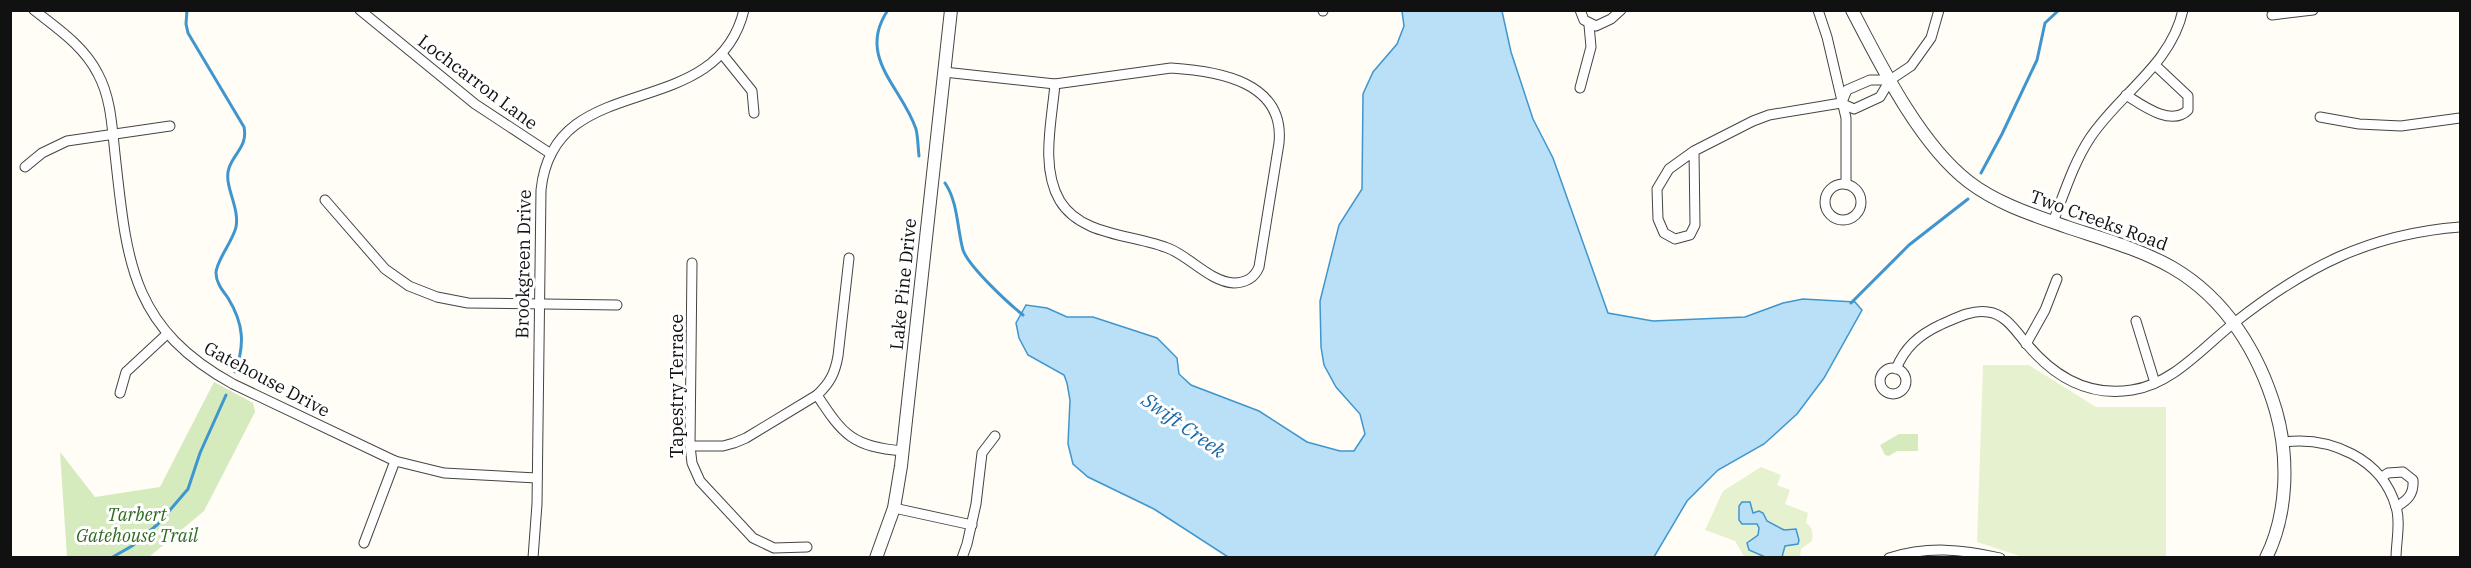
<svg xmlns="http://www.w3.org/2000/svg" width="2471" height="568" viewBox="0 0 2471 568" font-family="'IBM Plex Serif',serif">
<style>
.green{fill:#d5ebbd}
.pitch{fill:#e6f2cf}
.water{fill:#b9e0f7;stroke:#3f96cf;stroke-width:1.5}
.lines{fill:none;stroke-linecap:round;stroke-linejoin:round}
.stream{stroke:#3f96cf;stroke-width:3}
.minor-casing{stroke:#444;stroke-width:11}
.tertiary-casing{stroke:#444;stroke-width:14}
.minor{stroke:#fff;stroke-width:9}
.tertiary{stroke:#fff;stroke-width:12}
.labels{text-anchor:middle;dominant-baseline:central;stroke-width:6;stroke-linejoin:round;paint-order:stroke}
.street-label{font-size:18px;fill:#111;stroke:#fff}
.park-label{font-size:18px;font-style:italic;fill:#2f6b1f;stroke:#fff}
.water-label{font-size:20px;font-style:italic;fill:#1768a6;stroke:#fff}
</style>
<rect width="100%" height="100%" fill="#fffdf5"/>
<g class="green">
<polygon points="214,382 253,403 255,412 204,511 149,557 67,557 60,452 95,497 160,487"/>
<polygon points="1899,434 1918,434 1918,451 1897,451 1889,456 1885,455 1880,445"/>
</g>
<g class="pitch">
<polygon points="1983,365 2029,365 2096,407 2166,407 2166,557 2023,557 1977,542"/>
<path d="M1761,467l20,8 -4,10 13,5 -5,14 23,9 -2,10c7,4 7,10 6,18l-11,8 -1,8 -55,1 -10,-17 -30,-11 18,-39z"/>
</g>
<g class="water">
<polygon points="1402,11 1502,11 1511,52 1533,119 1553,158 1608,313 1653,321 1745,317 1783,303 1803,299 1855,302 1862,310 1824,378 1797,414 1764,444 1718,470 1687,501 1654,557 1228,557 1154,509 1088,477 1073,464 1068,444 1070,400 1067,383 1064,375 1028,355 1019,338 1016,323 1026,305 1047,308 1067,317 1093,317 1157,338 1177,358 1179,374 1191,385 1259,411 1307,442 1340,451 1354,451 1365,434 1360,414 1336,387 1324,365 1321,347 1320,301 1339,225 1362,189 1363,94 1373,72 1397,44 1404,26"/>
<polygon points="1742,502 1750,502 1753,513 1759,511 1763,513 1767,521 1784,530 1796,529 1799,540 1798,544 1785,546 1782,557 1765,557 1749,550 1747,543 1758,535 1759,528 1757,524 1742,524 1739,520 1739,506"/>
</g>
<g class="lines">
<g class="stream">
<path d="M187,10l-1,14 2,9 56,94c4,19 -10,26 -15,41 -6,17 11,39 7,59 -3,14 -20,34 -20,46 0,10 7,18 12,25 16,26 17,47 7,74"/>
<path d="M888,10c-32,47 14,77 28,119 2,8 2,19 3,27"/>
<polyline points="1981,173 2002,134 2037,60 2045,23 2059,10"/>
<path d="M945,183c13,19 12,45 18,67 6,17 45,53 60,65"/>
<polyline points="1851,303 1909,245 1968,199"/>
<polyline points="111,558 132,546 158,524 188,489 200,453 226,395"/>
</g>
<g class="minor-casing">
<g id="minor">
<path d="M34,10c24,19 50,36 64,64 13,24 14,53 17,80 12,107 15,173 118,230l162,77 49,12 93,5"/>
<polyline points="360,10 475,104 551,154"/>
<polyline points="1580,10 1584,20 1596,26 1611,19 1621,10"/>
<polyline points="1818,10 1827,37 1846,118 1846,184"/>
<polyline points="1323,11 1323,10"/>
<polyline points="2272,15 2313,10"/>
<polyline points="723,55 752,91 754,113"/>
<path d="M1171,68c48,3 114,14 108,75l-20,124c-4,10 -13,16 -25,16 -23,-1 -43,-25 -64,-34 -35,-15 -88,-12 -110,-48 -20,-34 -8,-81 -5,-117z"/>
<polyline points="944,72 1055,84"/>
<polyline points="1580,88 1591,47 1589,25"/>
<path d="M2126,95c16,10 45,32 62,15v-14l-33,-31"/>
<polyline points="1842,102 1847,90 1870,80 1890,80"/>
<polyline points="2320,117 2359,124 2401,126 2460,118"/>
<polyline points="1694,151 1695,225 1690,235 1675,239 1664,233 1658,219 1657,189 1669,169 1694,151 1753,121 1769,115 1841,103 1854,109 1880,97 1890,80 1911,66 1931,38 1939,10"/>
<polyline points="25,167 42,153 67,141 170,126"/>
<circle cx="1843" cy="202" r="18"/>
<polyline points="325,200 385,269 409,286 437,297 468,303 617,305"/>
<path d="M2053,222c11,-28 20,-58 37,-84 29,-44 81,-73 93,-128"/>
<polyline points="692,263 690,446 692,463 700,481 753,538 774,548 807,547"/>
<polyline points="2136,321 2155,383"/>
<polyline points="2026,344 2045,310 2057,279"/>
<circle cx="1893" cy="381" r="13"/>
<path d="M1896,369c9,-22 23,-34 44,-44 14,-6 32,-16 48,-13 17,2 27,18 38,31 27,33 62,54 106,47 41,-6 71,-43 102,-67 71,-56 135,-89 226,-96"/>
<polyline points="120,393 126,372 167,334"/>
<path d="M817,395c26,40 36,52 86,56"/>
<path d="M2283,442c47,-6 99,16 113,65 5,15 0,35 0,51"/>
<path d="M690,446h33l11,-3 12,-5 71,-43c13,-12 18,-22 21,-39l11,-98"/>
<path d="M2382,477l6,-4 15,-1 10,8c1,14 -5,20 -17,27"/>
<polyline points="894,508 972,525"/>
<polyline points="364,543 395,461"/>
<path d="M533,558l4,-54 4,-314c13,-124 175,-64 203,-180"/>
<polyline points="962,558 967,544 976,504 982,453 995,436"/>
<path d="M1889,558c38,-12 73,-9 111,0"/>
</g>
</g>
<g class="tertiary-casing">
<g id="tertiary">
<path d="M1852,10c28,54 68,135 117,172 29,22 64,33 98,45 36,12 73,22 106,41 53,31 86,85 103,143 13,46 12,103 -10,147"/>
<polyline points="876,558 894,508 901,466 951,10"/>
</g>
</g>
<use href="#minor" class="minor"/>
<use href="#tertiary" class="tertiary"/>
</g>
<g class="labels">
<g class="street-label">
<text transform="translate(478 82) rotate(37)">Lochcarron Lane</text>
<text transform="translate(2099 220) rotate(20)">Two Creeks Road</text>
<text transform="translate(523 264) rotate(-89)">Brookgreen Drive</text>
<text transform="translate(903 284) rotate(-84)">Lake Pine Drive</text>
<text transform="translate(267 379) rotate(28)">Gatehouse Drive</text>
<text transform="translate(676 386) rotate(-90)">Tapestry Terrace</text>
</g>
<g class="park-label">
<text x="137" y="514">Tarbert<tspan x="137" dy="21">Gatehouse Trail</tspan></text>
</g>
<g class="water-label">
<text transform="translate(1184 425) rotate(35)">Swift Creek</text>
</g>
</g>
<rect width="2471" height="568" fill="none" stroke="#111111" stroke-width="24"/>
</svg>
